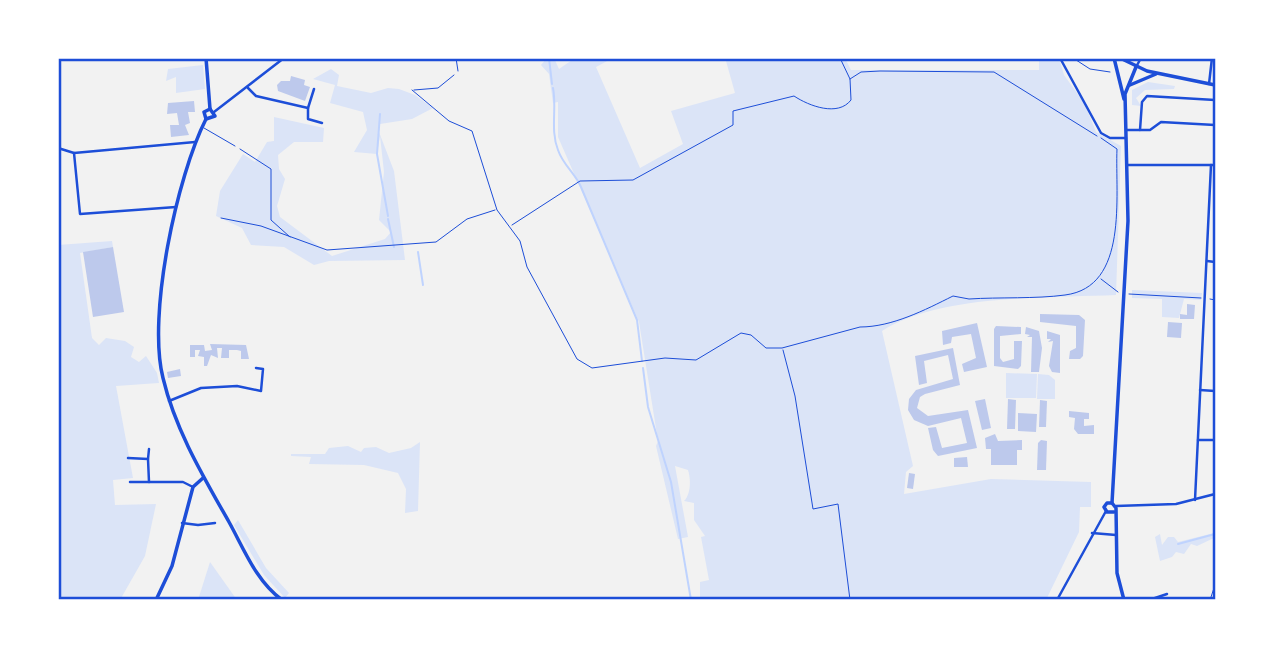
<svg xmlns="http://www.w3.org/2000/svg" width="1273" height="658" viewBox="0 0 1273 658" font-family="'Alegreya Sans',sans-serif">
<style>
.green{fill:#dbe4f7}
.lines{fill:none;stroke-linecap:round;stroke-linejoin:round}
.stream{stroke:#bfd3fe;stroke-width:2}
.building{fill:#bdc9ec}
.path{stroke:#1d4ed8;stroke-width:1}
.service{stroke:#1d4ed8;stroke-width:1}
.minor{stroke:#1d4ed8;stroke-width:2.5}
.tertiary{stroke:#1d4ed8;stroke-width:2.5}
.secondary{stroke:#1d4ed8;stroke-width:3.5}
.primary{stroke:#1d4ed8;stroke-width:3.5}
.neatline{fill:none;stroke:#1d4ed8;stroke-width:2.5}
</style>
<rect width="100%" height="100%" fill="#f2f2f2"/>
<g class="green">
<path d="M547,58h7l5,11 16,-11h38l-17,9 44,101 43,-24 -12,-33 64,-18 -9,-32 14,-3h105l6,12h188v-12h20l5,17 21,29 11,28 25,14 -5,149c-67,3 -177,-1 -234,36l31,135 -7,6 -2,22 87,-15 100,3v25h-11l-1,25 -33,68h-346v-18l9,-2 -8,-43 4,-1 -11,-16v-17l-10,-2c7,-7 7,-22 4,-31l-13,-4 13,71 -10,2 -22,-93 2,-5 -19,-119 -81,-185v-35l-5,1 -4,-29 -8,-9z"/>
<polygon points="203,65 205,89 176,93 176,77 166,81 168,69"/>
<polygon points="331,69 339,75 337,86 371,93 388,88 399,89 415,95 433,108 412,119 380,124 379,132 394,171 405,260 329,261 314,265 284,247 251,245 242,228 216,216 220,191 243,154 255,162 267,142 274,141 274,117 324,128 323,142 294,142 278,155 279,169 285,179 277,206 280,217 332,256 385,239 391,232 379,220 384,172 380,136 377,154 354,152 367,130 363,112 330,103 335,85 313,79"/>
<polygon points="1148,82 1175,86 1174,89 1145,90 1136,98 1141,106 1132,105 1132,90"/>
<polygon points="112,241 113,247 80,253 92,338 99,345 106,338 125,341 134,347 131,357 139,362 146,356 157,373 159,383 116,386 133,478 113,480 115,505 156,504 145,556 120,600 58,600 58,245"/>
<polygon points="1132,290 1202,293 1201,300 1184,299 1179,318 1162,317 1162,299 1132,298"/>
<polygon points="1006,373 1037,374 1036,398 1006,398"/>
<polygon points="1038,374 1049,375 1055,380 1055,399 1037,399"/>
<polygon points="420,442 418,511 405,513 406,489 398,473 364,465 309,464 311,457 291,456 291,454 325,454 329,448 348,446 361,452 364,448 376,447 389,453 411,448"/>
<polygon points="238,520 266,568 289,593 285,598 264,575 234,525"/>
<polygon points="1214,533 1214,538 1197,546 1191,544 1184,554 1176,552 1172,557 1160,561 1155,537 1160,534 1162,545 1168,537 1174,537 1178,542"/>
<polygon points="210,562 237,600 198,600"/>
</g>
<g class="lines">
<g class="stream">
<polyline points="549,58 552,84"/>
<path d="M553,88c4,20 -3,42 5,62 5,15 17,23 23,37l56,133 5,41"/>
<polyline points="380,114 377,154 388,216"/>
<polyline points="388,219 394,247"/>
<polyline points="418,252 423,285"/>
<polyline points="643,368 648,407 671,482 691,600"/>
<polyline points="1178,544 1215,534"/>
</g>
</g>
<g class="building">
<polygon points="291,76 305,80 304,85 310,87 305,101 278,91 277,85 281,81 290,81"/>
<polygon points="194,101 195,112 188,112 190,123 185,125 189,135 171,137 170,125 179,125 177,113 167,114 168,103"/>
<polygon points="113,247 124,312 93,317 83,252"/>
<polygon points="1187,304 1195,305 1194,319 1180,319 1180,314 1187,315"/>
<polygon points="1040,314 1079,315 1085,320 1083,356 1080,359 1069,359 1070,351 1076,348 1076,326 1040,322"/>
<polygon points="1168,322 1182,323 1181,338 1167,337"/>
<polygon points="977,323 987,367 964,372 962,364 976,358 971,334 952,337 951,343 943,345 942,331"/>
<polygon points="996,326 1021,327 1021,334 1000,336 1000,358 1003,362 1014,359 1014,341 1022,341 1021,366 1018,369 994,366 994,329"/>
<polygon points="1026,327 1039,331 1042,348 1039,372 1031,372 1032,337 1027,337 1030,335 1025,334"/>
<polygon points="1047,331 1060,335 1060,373 1052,372 1049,366 1053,341 1048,342 1051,339 1047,339"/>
<polygon points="210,344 246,345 249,359 241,359 241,351 237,350 229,350 229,358 221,358 222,348 217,348 218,358 211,355 207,366 204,366 204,357 198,356 200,350 195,350 195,357 190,357 190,345 204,345 205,351 212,350"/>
<polygon points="953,348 960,385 925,394 920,397 917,408 928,416 968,410 977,448 938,456 933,450 928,428 936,427 942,448 967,443 961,418 928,426 914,420 908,410 909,399 916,390 953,379 948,355 924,361 927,383 919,385 915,356"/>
<polygon points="180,369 181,376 168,378 167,372"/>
<polygon points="985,399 991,428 982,430 975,401"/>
<polygon points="1008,399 1016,400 1015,429 1007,429"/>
<polygon points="1040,400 1047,401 1046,427 1039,427"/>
<polygon points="1069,411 1089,413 1089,419 1084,419 1084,426 1094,425 1094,434 1078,434 1074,429 1075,418 1069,417"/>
<polygon points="1018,413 1037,414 1036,432 1018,431"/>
<polygon points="995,434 998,441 1022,440 1022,450 1017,450 1017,465 991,465 991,449 986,449 985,438"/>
<polygon points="1041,440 1047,441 1046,470 1037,470 1038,443"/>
<polygon points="967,457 968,467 954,467 954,458"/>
<polygon points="909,473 915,474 913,489 907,488"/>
</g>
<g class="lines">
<g class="path">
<polyline points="1073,58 1090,69 1110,72"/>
<polyline points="850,79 861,72 880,71 994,72 1097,136"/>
<path d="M412,90l37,31 23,10 25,79 23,31 7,26 50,92 15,9 73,-10 31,2 45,-27 10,2 15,13h16l78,-21c32,0 65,-17 93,-31l16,3c30,-2 67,0 96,-4 64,-8 50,-99 52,-146l-16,-11"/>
<polyline points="414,90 438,88 454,75"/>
<polyline points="240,149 271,169 271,220 290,237"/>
<polyline points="221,218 261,226 327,250 436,242 467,219 495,210"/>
<path d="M512,225l68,-44 53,-1 100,-55v-14l61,-15c15,10 44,21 57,4l-1,-21 -10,-21"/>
<polyline points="1101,279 1118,292"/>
<polyline points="1129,294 1201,298"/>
<polyline points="1210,299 1215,300"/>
<polyline points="783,350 795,396 813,509 838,504 850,600"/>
<polyline points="1210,600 1215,585"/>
</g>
<g class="service">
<polyline points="456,58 458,71"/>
<polyline points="204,128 235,146"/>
</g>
<g class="minor">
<polyline points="1060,58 1101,133 1110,138 1126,138"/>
<polyline points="1136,67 1141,58"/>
<polyline points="1209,84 1212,58"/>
<polyline points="248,88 256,96 308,108 314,89"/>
<polyline points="308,108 308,119 322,123"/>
<polyline points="1126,130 1140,130 1142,102 1147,96 1215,100"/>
<polyline points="1140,130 1150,130 1161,122 1215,125"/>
<polyline points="58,148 74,153 195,142"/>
<polyline points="74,153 80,214 176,207"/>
<polyline points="1127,165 1215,165"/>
<polyline points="1207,261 1215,262"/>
<polyline points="1200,390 1215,391"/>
<polyline points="169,401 201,388 237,386 261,391 263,369 256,368"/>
<polyline points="1198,440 1215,440"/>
<polyline points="128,458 148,459 149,482 183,482 193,487"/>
<polyline points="148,459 149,449"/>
<polyline points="130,482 149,482"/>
<polyline points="1195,500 1211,165"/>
<polyline points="1116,506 1176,504 1215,494"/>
<polyline points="182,523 198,525 215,523"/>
<polyline points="1149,600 1167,594"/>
</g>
<g class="tertiary">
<polyline points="214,112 284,58"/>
<polyline points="1092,533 1116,535"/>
<polyline points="1057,600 1106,511"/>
</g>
<g class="secondary">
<polyline points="1114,58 1124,99"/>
<polyline points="1130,85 1156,74"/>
<polyline points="1112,503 1107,503 1104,507 1107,512 1114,512"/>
<polyline points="156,600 172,566 193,487 203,478"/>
<polyline points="1124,600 1117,573 1116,508 1112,503 1128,221 1125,94 1136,67"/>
</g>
<g class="primary">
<polyline points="206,58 210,109"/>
<polyline points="1120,58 1147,71 1215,85"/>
<path d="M210,109l-6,3 2,7c-29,57 -59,196 -43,259 12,51 40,98 66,144 15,27 27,59 53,78"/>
<polyline points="206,119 215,116 210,109"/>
</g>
</g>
<rect width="1273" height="658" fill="none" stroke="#ffffff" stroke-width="119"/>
<rect x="60" y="60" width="1154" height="538" class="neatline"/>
</svg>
